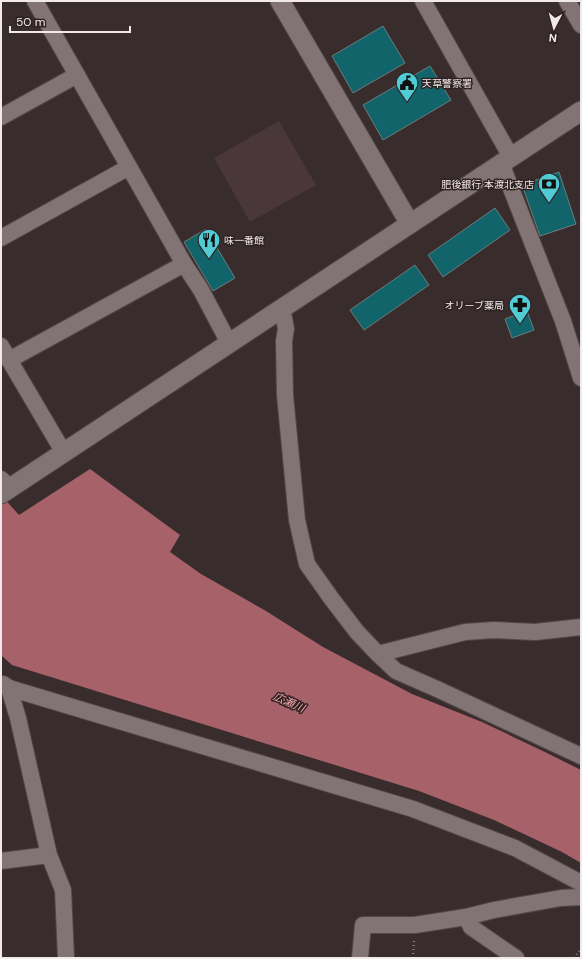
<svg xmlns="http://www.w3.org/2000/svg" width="582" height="959" viewBox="0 0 582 959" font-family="'DM Sans','Noto Sans JP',sans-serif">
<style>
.built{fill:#493739}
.water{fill:#a76169}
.building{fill:#116469;stroke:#6c7c7d}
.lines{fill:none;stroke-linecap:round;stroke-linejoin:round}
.minor-casing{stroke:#524848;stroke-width:18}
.tertiary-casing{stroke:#524848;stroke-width:21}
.path{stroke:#847879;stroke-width:2.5;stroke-dasharray:1 3;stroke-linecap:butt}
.minor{stroke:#827475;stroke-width:16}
.tertiary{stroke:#827475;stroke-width:19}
.labels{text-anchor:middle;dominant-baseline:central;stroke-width:3;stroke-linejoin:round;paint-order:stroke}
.poi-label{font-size:10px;fill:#f2e9ea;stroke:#2e2223;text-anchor:start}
.water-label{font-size:11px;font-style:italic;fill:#f8a6ae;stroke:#2e2223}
</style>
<rect width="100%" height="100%" fill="#392c2d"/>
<polygon class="built" points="279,121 316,185 250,222 214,158"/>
<polygon class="water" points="90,469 180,535 170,552 201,574 266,611 323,647 412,694 482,722 547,753 581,770 581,863 562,852 494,820 419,791 12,665 1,655 1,495 19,515"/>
<g class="building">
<polygon points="383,26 405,63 353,93 332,56"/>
<polygon points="430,66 451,100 383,140 363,105"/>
<polygon points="559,172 576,224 540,236 522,185"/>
<polygon points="495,208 510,230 443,277 428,255"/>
<polygon points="206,229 235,278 213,291 184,242"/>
<polygon points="415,265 429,285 364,330 350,310"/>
<polygon points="527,311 534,330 512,338 505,319"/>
</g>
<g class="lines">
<g class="minor-casing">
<g id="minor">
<polyline points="35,1 184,264 201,290 229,343"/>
<polyline points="423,1 511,157"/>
<polyline points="567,1 581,25"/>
<polyline points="1,117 77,75"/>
<polyline points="501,163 563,321 581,378"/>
<polyline points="1,238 129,167"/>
<polyline points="281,309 284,318 286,329 284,341 285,395 297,520 307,564 331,598 357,632 378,654 396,671 437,689 581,756"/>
<polyline points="1,346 64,453"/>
<polyline points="9,360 184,264"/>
<polyline points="1,479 10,488"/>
<polyline points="378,654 465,632 494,630 535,632 581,627"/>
<polyline points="3,684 9,688 18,718 49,855 63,890 66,958"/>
<polyline points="9,688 413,809 515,848 581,883"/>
<polyline points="1,861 49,855"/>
<polyline points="466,917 471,927 516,958"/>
<polyline points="360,958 363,925 415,925 466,917 494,910 561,898 581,897"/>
</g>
</g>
<g class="tertiary-casing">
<g id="tertiary">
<polyline points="280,1 410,224"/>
<polyline points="1,494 581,111"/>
</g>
</g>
<g class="path">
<polyline points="413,958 414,939"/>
<polyline points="574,958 581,949"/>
</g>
<use href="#minor" class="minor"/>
<use href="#tertiary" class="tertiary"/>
</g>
<defs>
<g id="civic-pin" transform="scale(1.15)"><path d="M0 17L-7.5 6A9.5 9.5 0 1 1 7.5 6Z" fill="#51ccd4" stroke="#2e2223"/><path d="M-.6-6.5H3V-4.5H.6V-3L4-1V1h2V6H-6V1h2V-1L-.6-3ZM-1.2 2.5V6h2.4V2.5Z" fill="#111"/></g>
<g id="bank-pin" transform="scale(1.15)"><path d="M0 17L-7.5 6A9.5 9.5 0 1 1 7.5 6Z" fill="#51ccd4" stroke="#2e2223"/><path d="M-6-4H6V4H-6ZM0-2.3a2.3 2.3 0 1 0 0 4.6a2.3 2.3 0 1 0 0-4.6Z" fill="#111"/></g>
<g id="restaurant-pin" transform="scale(1.15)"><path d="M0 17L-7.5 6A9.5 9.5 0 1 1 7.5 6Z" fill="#51ccd4" stroke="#2e2223"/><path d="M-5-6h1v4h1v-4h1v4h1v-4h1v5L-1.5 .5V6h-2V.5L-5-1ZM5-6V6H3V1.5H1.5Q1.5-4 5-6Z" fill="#111"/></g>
<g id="pharmacy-pin" transform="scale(1.15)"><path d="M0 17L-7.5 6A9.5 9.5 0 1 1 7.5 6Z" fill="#51ccd4" stroke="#2e2223"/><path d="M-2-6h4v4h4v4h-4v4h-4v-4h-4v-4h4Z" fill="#111"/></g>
</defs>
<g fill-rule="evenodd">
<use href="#civic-pin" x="407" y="83"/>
<use href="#bank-pin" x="549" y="184"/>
<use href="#restaurant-pin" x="209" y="240"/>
<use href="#pharmacy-pin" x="520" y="305"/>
</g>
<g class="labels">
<g class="poi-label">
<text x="422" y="83">天草警察署</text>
<text x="534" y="184" text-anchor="end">肥後銀行 本渡北支店</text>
<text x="224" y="240">味一番館</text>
<text x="504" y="305" text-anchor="end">オリーブ薬局</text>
</g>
<g class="water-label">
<text transform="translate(289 702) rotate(24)">広瀬川</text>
</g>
</g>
<rect width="582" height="959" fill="none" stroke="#f2e9ea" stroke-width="4"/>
<g transform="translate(554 28) rotate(186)" stroke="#2e2223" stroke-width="3" paint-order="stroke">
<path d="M0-3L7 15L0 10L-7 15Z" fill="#f2e9ea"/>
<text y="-6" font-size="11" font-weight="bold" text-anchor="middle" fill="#f2e9ea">N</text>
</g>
<path d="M10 26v6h120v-6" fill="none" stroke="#f2e9ea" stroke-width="2"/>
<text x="16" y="26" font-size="12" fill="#f2e9ea" stroke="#2e2223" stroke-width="3" paint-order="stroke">50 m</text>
</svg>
